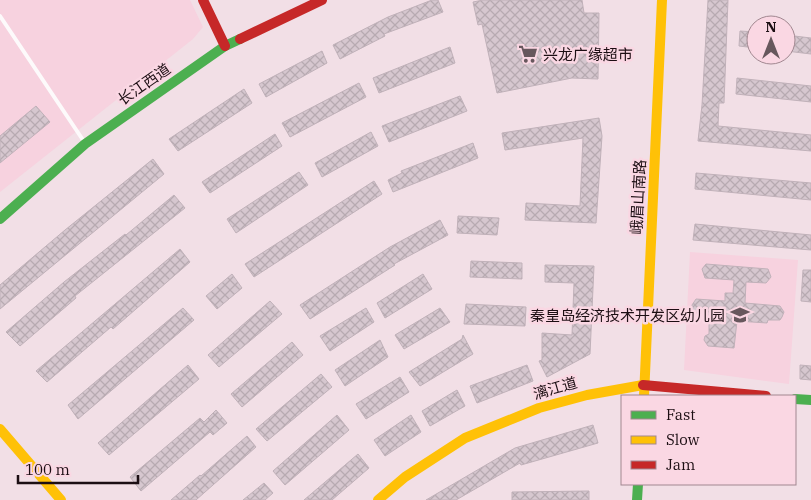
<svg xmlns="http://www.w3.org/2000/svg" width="811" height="500" viewBox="0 0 811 500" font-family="'IBM Plex Serif','Noto Sans SC',serif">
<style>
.built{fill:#f7d2df}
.building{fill:url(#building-cross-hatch);stroke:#c0b1b9}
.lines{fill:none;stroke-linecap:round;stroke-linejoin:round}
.lane{stroke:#fdfafb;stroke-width:4}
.fast{stroke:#4caf50;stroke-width:10}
.slow{stroke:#ffc107;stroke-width:10}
.jam{stroke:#c62828;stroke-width:10}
.labels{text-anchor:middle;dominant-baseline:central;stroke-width:5;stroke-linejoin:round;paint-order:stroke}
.poi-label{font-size:15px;fill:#1c0e13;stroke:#fad7e3;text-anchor:start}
.street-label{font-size:15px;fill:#1c0e13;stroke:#fad7e3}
</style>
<defs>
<pattern id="building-cross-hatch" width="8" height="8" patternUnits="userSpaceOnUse" patternTransform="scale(1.25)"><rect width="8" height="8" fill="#d6c7cf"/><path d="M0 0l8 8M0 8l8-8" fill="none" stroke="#b7aab1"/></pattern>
</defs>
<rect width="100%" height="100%" fill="#f2dfe6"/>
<g class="built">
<polygon points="0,0 190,0 203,27 193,39 0,192"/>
<polygon points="690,252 798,260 789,384 684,370"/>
</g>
<g class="building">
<polygon points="432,0 438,0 443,12 384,34 385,36 340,59 333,45 388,17"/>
<polygon points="483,0 582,0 584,13 599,13 598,79 572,78 497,93 482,24 478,25 473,2"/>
<polygon points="708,0 728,0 724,103 719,103 718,126 811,135 811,151 698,141 702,105"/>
<polygon points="740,31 756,32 756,48 739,46"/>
<polygon points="786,35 811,38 811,54 786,51"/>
<polygon points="450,47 455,63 379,93 373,78"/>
<polygon points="322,51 327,63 266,97 259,84"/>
<polygon points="737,78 811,86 811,102 736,94"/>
<polygon points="359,83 366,97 290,137 282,123"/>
<polygon points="244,89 252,103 178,151 169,139"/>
<polygon points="460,96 467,111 389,142 382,126"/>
<polygon points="36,106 50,122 0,163 0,136"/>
<polygon points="599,118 602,136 596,223 525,220 526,203 580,206 583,138 505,150 502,133"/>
<polygon points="371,132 378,146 322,177 315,163"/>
<polygon points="275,134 282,146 210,193 202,182"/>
<polygon points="473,143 478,158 393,192 388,180 402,173 401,171"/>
<polygon points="153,159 164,174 0,309 0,285 65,230"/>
<polygon points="299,172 308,185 236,233 227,219"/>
<polygon points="696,173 811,183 811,200 695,189"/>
<polygon points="374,181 382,194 254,277 245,264"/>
<polygon points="174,195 185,208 75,296 76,298 20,346 6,332 64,282 125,234 126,235"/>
<polygon points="458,216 499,218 497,235 457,233"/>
<polygon points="440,220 448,235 394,264 395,265 310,319 300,305 390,247"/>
<polygon points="695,224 811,235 811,250 693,240"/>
<polygon points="180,249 190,262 113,329 111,327 47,382 36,371"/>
<polygon points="471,261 522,263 522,279 470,277"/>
<polygon points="706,264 768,269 771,277 766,283 746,282 745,303 780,306 784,312 782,317 780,320 768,320 767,323 737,321 734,348 708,346 704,340 705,336 709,334 709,317 704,317 704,313 694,313 692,309 692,305 696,299 725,301 725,293 733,293 734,280 705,278 702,269"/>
<polygon points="545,265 594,266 590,354 547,377 539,361 542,360 542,333 572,335 574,283 545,282"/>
<polygon points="803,270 811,270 811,302 801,301"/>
<polygon points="232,274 242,288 217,309 206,296"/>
<polygon points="423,274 432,289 385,318 377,303"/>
<polygon points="270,301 282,314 219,367 208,355"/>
<polygon points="466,304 526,307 525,326 464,324"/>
<polygon points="183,308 194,320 78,419 68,405"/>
<polygon points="366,308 374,322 330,351 320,336"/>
<polygon points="440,308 450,322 404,349 395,335"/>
<polygon points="463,335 473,354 420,386 409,372 462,339"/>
<polygon points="380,340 388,357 345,386 335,370"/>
<polygon points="292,342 303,355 242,407 231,394"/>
<polygon points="188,365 199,379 109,455 98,443"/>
<polygon points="527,365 533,381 477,403 470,386"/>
<polygon points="800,365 811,366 811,380 800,379"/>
<polygon points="321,374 332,387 267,441 256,429"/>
<polygon points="400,377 409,392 366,419 356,404"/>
<polygon points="457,390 465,406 430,426 422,411"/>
<polygon points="216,410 227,423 213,435 210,432 141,491 130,477 200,418 204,422"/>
<polygon points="337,415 349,430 285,485 273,471"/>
<polygon points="411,415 421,432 385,456 374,440"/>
<polygon points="593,425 598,443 521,465 520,463 456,500 426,500 515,448"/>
<polygon points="247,436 256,447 196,500 171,500 200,475 201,476"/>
<polygon points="358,454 369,468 332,500 304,500"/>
<polygon points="264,483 273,493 265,500 243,500"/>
<polygon points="589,491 589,500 512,500 512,492"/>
</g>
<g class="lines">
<polyline class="lane" points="0,16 85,143"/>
<g class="fast">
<polyline points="0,219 85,144 225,46 240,39"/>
<polyline points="795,399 811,400"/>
<polyline points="637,500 638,484"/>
</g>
<g class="slow">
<polyline points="644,396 662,0"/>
<polyline points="0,429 61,500"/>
<polyline points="378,500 405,477 465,438 539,408 587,395 643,385"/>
</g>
<g class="jam">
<polyline points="203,0 225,46"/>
<polyline points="240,39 322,0"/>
<polyline points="643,385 766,396"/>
</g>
</g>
<defs>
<g id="supermarket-bare" transform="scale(1.5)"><path d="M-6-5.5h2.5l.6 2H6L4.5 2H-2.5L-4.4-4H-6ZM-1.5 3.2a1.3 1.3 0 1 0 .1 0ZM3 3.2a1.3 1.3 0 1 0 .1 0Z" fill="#67575d" stroke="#fad7e3" stroke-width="2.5" paint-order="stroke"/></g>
<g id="school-bare" transform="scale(1.5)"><path d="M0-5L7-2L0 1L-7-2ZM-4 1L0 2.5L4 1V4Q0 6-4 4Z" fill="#67575d" stroke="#fad7e3" stroke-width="2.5" paint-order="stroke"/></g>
</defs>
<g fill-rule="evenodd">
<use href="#supermarket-bare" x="528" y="54"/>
<use href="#school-bare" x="740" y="315"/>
</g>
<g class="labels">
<g class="poi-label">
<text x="543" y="54">兴龙广缘超市</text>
<text x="725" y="315" text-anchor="end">秦皇岛经济技术开发区幼儿园</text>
</g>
<g class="street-label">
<text transform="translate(144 84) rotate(-35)">长江西道</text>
<text transform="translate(638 197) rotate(-87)">峨眉山南路</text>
<text transform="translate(555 388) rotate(-16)">漓江道</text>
</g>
</g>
<rect x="621" y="395" width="175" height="90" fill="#fad7e3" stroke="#a18790"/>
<rect x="631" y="411" width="25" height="8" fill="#4caf50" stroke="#a18790"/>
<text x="666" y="420" font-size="15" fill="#1c0e13">Fast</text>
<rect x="631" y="436" width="25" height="8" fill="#ffc107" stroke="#a18790"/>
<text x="666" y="445" font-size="15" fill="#1c0e13">Slow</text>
<rect x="631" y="461" width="25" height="8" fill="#c62828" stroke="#a18790"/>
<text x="666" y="470" font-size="15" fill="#1c0e13">Jam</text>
<g transform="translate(771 40)"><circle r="24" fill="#fad7e3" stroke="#a18790"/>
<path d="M0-4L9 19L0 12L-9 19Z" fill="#67575d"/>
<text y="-8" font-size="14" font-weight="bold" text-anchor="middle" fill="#1c0e13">N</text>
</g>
<path d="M18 475v8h120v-8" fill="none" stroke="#1c0e13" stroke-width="2.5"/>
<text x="25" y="475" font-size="15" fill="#1c0e13" stroke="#fad7e3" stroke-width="4" paint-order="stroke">100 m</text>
</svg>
